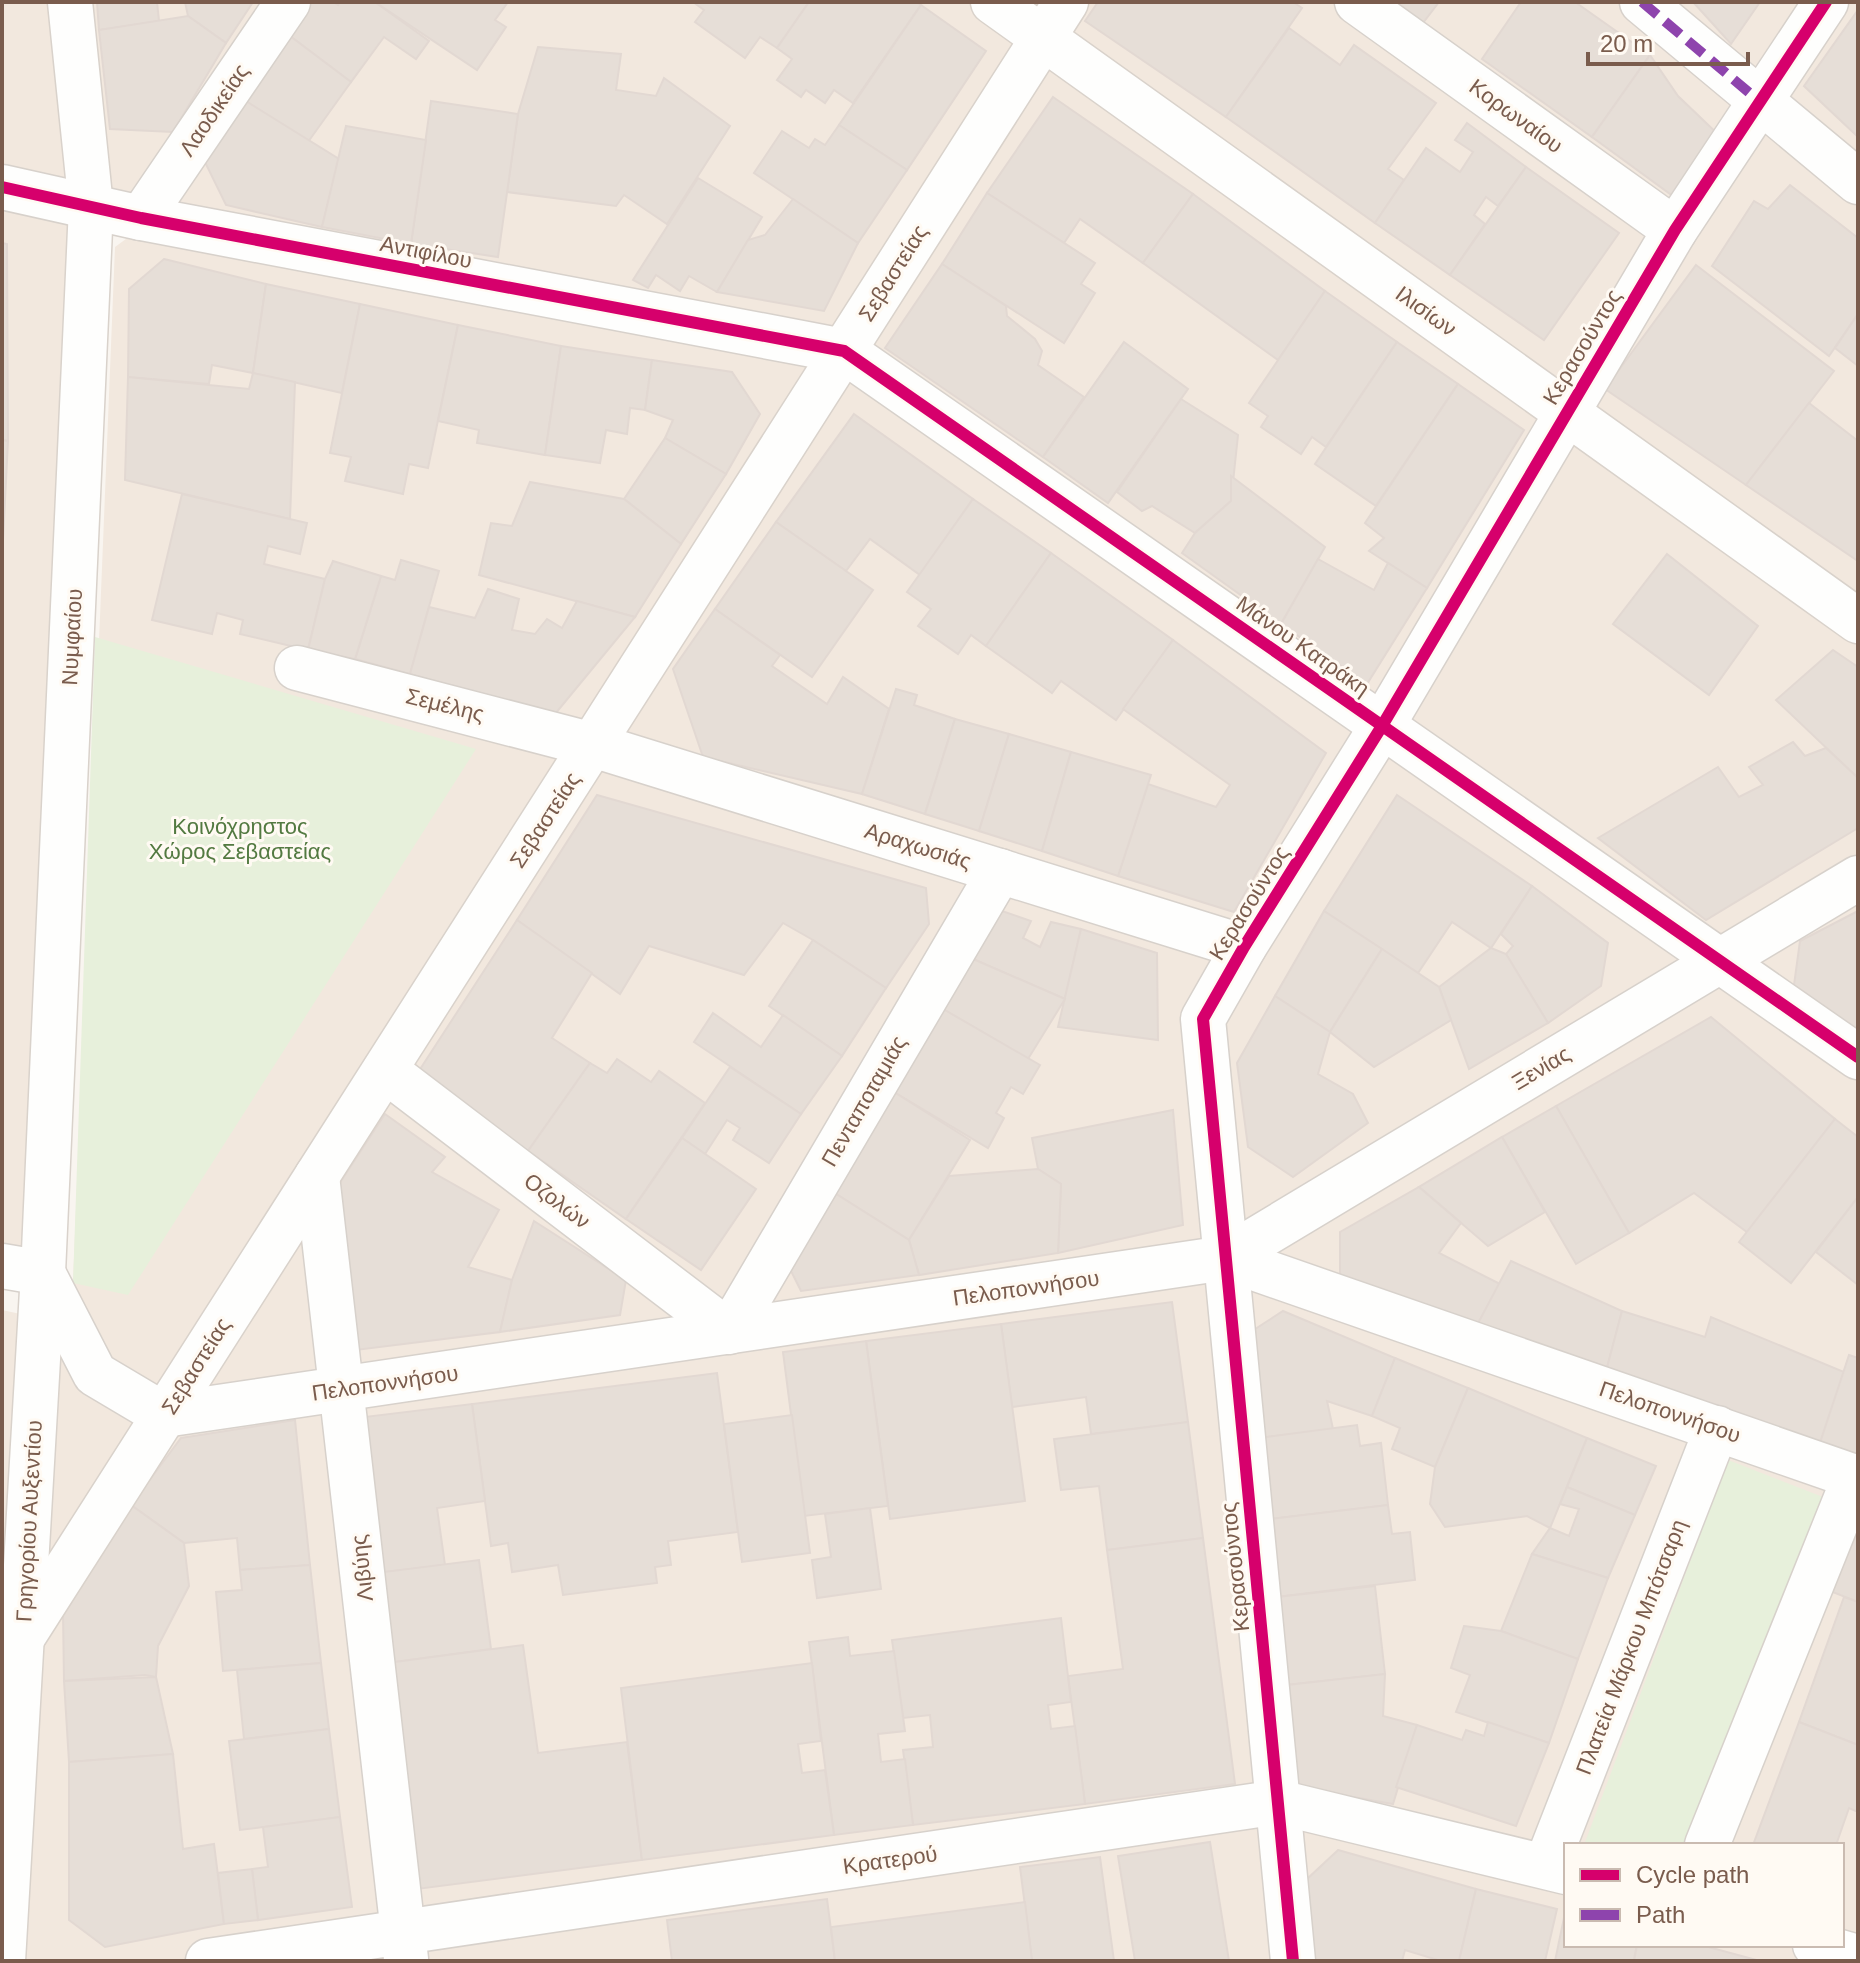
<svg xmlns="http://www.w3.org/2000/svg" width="1860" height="1963" viewBox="0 0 1860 1963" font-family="Arial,sans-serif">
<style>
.residential{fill:#f2e8de;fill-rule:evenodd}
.green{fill:#e7f0db}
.building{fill:#e6ded7;stroke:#e2d8d2;stroke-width:2}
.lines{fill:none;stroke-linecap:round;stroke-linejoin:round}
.street-casing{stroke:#d7d1cb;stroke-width:47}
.secondary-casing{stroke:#d9d2cb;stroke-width:47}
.street{stroke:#fefefd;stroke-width:44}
.secondary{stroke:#fefefd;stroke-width:44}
.quiet{stroke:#8e44ad;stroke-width:10;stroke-dasharray:20 10;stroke-linecap:butt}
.cycleway-casing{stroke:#fffaf3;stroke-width:17}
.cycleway{stroke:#d6006c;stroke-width:12}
.labels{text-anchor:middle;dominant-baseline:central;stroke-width:6;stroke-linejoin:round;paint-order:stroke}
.street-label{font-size:22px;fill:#7a5c4d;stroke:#fffaf3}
.park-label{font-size:22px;fill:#537a41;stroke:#fffaf3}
</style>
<rect width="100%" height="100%" fill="#f9f5f0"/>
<g class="residential">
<polygon points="2,2 49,2 70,192 30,1254 2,1249"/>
<polygon points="85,2 280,2 151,196 103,192"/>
<path d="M295,2h1563v1959h-1856v-651l74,16 -3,-43 42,-1036 26,-19zM1566,1845h276v100h-276z"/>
</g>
<g class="green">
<polygon points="95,637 476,749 128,1295 73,1283"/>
<polygon points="1728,1460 1828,1499 1699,1845 1584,1845"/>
</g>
<g class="building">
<polygon points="97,2 157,2 159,21 99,30"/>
<polygon points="185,2 253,2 226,43 188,16"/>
<polygon points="305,2 333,2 338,5 340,2 375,2 429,41 416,59 384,37 351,82 286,33"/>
<polygon points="375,2 508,2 495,20 506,27 477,70"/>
<polygon points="693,2 809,2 777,48 760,37 745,58 695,22 704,10"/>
<polygon points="809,2 916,2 921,5 853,103 834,90 825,103 806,90 801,97 777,80 792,59 777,48"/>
<polygon points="1098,2 1293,2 1302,8 1226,117 1085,21"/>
<polygon points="1393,2 1439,2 1423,23"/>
<polygon points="1521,2 1575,2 1650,55 1592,137 1482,59"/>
<polygon points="1693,2 1760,2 1731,44"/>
<polygon points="921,5 986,51 907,170 839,125"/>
<polygon points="1858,10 1858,137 1804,86"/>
<polygon points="188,16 226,43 173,132 110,129 99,30"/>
<polygon points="1289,28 1340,65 1354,45 1436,103 1388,169 1404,180 1375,223 1226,117"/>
<polygon points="286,33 351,82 308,142 241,98"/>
<polygon points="538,47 621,54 616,90 656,96 664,78 730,126 667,224 624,195 616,206 507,192 518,114"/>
<polygon points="1650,55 1678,96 1722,138 1677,199 1592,137"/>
<polygon points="1053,97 1193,194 1143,263 1080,219 1064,243 987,193"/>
<polygon points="241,98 339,159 322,227 226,205 203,158"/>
<polygon points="431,101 518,114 498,257 411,244"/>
<polygon points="1467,123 1526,167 1498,206 1486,197 1474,215 1485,224 1450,275 1375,223 1426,148 1460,172 1473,152 1455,140"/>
<polygon points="839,125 907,170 858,243 754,173 782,131 809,148 815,139 825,145"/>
<polygon points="346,126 426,140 411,244 322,227"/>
<polygon points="1526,167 1619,233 1544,340 1450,275"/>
<polygon points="698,178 762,217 717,292 689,276 680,291 656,275 648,288 633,280"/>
<polygon points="1790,185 1858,238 1858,314 1829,356 1712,266 1754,201 1768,209"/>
<polygon points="987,193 1095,263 1081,284 1095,293 1064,343 942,264"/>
<polygon points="1193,194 1325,291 1278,360 1143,263"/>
<polygon points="793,199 858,243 824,311 717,292 748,240 765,235"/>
<polygon points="2,243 7,244 8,441 2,440"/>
<polygon points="164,259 266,284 253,373 212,365 209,384 128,377 129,289"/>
<polygon points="942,264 1006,306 1007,316 1035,339 1042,351 1038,365 1084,397 1043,457 885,348"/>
<polygon points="1696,265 1834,371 1746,485 1605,389"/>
<polygon points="266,284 360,304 342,393 253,373"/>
<polygon points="1325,291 1397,342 1326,447 1312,437 1301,454 1261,427 1268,416 1249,403"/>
<polygon points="360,304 458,325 428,468 409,464 403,494 345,481 351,457 330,453"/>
<polygon points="1858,314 1858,366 1835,348"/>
<polygon points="458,325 561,346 545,455 477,443 479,430 438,421"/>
<polygon points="1124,342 1188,389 1108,503 1043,457"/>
<polygon points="1397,342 1458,384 1376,506 1315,464"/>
<polygon points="561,346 652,360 645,410 630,408 627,434 606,430 600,463 545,455"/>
<polygon points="652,360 732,372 760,414 726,474 665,438 673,420 645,410"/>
<polygon points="253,373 295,382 290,519 125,480 128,377 249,389"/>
<polygon points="1458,384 1524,430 1427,588 1369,551 1384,538 1365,523"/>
<polygon points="1181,399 1238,435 1231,501 1195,533 1152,506 1142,511 1117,492"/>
<polygon points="1809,403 1858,441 1858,561 1746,485"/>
<polygon points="854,414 973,499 920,575 870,539 846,571 776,522"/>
<polygon points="665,438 726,474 681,544 624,499"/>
<polygon points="2,440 8,441 2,560"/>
<polygon points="1231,476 1325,547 1281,624 1182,553 1195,533 1231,501"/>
<polygon points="530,482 624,499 681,544 635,617 479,575 491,523 512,526"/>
<polygon points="182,494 307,523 300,554 268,546 264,564 325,579 308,650 240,634 243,620 217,613 212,634 152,620"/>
<polygon points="973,499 1051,553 986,646 971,635 958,654 918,626 931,609 907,592"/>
<polygon points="776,522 873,590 812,677 715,609"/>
<polygon points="1051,553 1173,640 1116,720 1061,681 1052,693 986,646"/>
<polygon points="1667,554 1758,626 1709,695 1613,624"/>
<polygon points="1318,559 1374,590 1388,563 1427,588 1367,684 1281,624"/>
<polygon points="401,560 439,571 410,674 355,659 381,576 395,580"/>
<polygon points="333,561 381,576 355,659 308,650 325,579"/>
<polygon points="488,589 519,599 512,630 535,634 547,619 562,628 577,601 635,617 555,714 410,674 429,607 475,618"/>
<polygon points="715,609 780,655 772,666 827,704 843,677 889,709 862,794 703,757 673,669"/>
<polygon points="1173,640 1326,753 1234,912 1118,876 1148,784 1216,807 1230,785 1123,709"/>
<polygon points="1833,650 1858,667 1858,778 1776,700"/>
<polygon points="896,689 917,695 914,705 955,719 925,814 862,794"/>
<polygon points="955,719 1009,734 979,831 925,814"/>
<polygon points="1009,734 1071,752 1042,851 979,831"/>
<polygon points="1793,742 1805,756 1826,748 1858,778 1858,828 1706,920 1598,838 1718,767 1739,797 1763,785 1749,767"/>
<polygon points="1071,752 1151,775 1118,876 1042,851"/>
<polygon points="597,795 926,888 929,924 886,988 813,940 783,923 744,975 649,946 620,994 517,920"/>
<polygon points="1397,795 1532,886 1491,948 1452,922 1418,973 1324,911"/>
<polygon points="1532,886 1608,943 1601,986 1548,1023 1506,954 1513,946 1501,934"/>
<polygon points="1002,911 1031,921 1023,938 1040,947 1051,922 1081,929 1065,999 973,959"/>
<polygon points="1324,911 1382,949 1330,1032 1275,996"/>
<polygon points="1858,911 1858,1031 1794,985 1800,941"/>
<polygon points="517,920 592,973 552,1038 590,1063 528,1151 415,1077"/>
<polygon points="1081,929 1157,953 1158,1040 1058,1027"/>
<polygon points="813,940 886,988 842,1056 769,1006"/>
<polygon points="1491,948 1506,954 1548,1023 1469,1069 1439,987"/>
<polygon points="1382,949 1439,987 1451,1020 1374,1067 1330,1032"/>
<polygon points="973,959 1065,999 1028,1059 943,1009"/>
<polygon points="1275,996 1330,1032 1318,1074 1353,1094 1368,1123 1293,1177 1248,1147 1237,1063"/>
<polygon points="943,1009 1040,1065 1023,1094 1011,1087 996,1113 1004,1118 988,1148 894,1092"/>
<polygon points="713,1013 761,1047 783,1015 842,1056 801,1114 694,1042"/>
<polygon points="1711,1017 1835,1119 1747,1232 1694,1193 1629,1233 1556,1106"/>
<polygon points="617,1059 651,1082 659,1071 705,1103 626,1219 528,1151 590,1063 607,1073"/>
<polygon points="730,1067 801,1114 769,1163 733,1140 740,1128 727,1120 705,1154 682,1138"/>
<polygon points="894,1092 970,1140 909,1240 833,1192"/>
<polygon points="1556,1106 1629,1233 1576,1264 1502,1137"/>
<polygon points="1173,1110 1183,1225 1058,1253 1061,1184 1038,1169 1032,1138"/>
<polygon points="385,1114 445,1157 432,1172 499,1210 468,1267 512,1280 500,1332 348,1351 328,1201"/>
<polygon points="1835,1119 1858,1137 1858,1197 1791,1283 1739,1242"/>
<polygon points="1502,1137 1545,1212 1488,1246 1419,1187"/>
<polygon points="682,1138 756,1189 701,1270 626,1219"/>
<polygon points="1038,1169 1061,1184 1058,1253 919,1275 909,1240 949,1176"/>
<polygon points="1419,1187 1461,1223 1439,1253 1500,1284 1475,1329 1340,1279 1340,1232"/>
<polygon points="833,1192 909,1240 919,1275 801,1291 784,1257"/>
<polygon points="1858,1197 1858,1285 1816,1252"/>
<polygon points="534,1221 626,1280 620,1315 500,1332 512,1280"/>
<polygon points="1511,1261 1622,1311 1604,1379 1475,1329"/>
<polygon points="1172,1302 1188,1422 1091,1434 1086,1397 1012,1407 1001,1324"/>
<polygon points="1283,1311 1395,1358 1372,1416 1327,1401 1333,1429 1259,1438 1249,1333"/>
<polygon points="1622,1311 1705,1337 1711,1317 1844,1372 1815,1458 1604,1379"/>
<polygon points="1001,1324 1025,1501 890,1519 866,1341"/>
<polygon points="866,1341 888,1506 804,1516 783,1352"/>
<polygon points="1849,1355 1858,1358 1858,1472 1815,1458"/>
<polygon points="1395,1358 1468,1388 1435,1467 1392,1449 1400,1428 1372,1416"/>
<polygon points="717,1373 738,1532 668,1541 671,1565 655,1567 657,1583 563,1595 558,1565 512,1572 508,1543 491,1546 472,1404"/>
<polygon points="1468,1388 1587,1438 1550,1528 1527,1516 1445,1527 1430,1504 1435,1467"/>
<polygon points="472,1404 485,1501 437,1508 445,1565 376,1573 356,1418"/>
<polygon points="792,1415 810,1553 742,1562 724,1424"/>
<polygon points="295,1420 310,1565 240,1570 237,1538 184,1543 131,1505 181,1438"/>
<polygon points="1188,1422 1203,1538 1107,1550 1099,1486 1061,1490 1054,1439"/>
<polygon points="1357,1425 1360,1446 1381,1443 1388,1505 1270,1519 1259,1438"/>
<polygon points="1587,1438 1656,1466 1635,1515 1567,1487"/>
<polygon points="1567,1487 1635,1515 1608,1578 1532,1554 1550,1528 1569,1536 1579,1509 1560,1504"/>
<polygon points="131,1505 184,1543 189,1586 158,1646 156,1677 145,1675 64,1681 63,1612"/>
<polygon points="1388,1505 1392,1534 1410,1532 1415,1580 1277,1597 1270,1519"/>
<polygon points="870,1508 881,1589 817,1598 812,1560 831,1557 825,1514"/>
<polygon points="1851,1532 1858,1535 1858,1602 1830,1591"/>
<polygon points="1203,1538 1235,1784 1085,1804 1068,1676 1123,1669 1107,1550"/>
<polygon points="1532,1554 1608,1578 1578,1659 1501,1631"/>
<polygon points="479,1560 491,1649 387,1663 376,1573"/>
<polygon points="310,1565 321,1663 223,1671 216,1592 242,1590 240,1570"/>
<polygon points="1375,1586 1385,1674 1287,1685 1277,1597"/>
<polygon points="1844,1597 1858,1602 1858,1745 1799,1722"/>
<polygon points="1061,1618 1071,1702 1048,1705 1051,1729 1075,1726 1085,1804 913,1825 903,1750 933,1747 930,1715 903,1718 892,1640"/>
<polygon points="1464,1626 1501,1631 1578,1659 1549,1743 1456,1712 1470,1675 1451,1668"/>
<polygon points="848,1637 850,1656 894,1651 905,1731 878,1734 881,1762 905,1759 913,1825 834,1835 809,1642"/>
<polygon points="523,1645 538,1753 627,1742 642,1860 417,1889 387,1663"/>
<polygon points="321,1663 329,1729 244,1739 237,1670"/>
<polygon points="812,1663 821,1741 798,1744 802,1773 825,1770 834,1835 642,1860 621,1688"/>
<polygon points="1385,1674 1383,1716 1417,1725 1393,1804 1296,1787 1287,1685"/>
<polygon points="156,1677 173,1754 69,1762 64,1681"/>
<polygon points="1488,1722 1549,1743 1516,1826 1396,1787 1417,1725 1462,1740 1466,1730 1484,1736"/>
<polygon points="1799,1722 1858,1745 1858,1812 1849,1808 1836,1845 1753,1845"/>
<polygon points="329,1729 340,1817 240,1830 229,1741"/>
<polygon points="173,1754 183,1849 214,1844 224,1924 105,1947 69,1920 69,1762"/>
<polygon points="340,1817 352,1907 258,1920 252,1869 268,1867 263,1827"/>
<polygon points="1210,1842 1229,1961 1135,1961 1118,1856"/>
<polygon points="1338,1850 1476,1889 1459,1961 1441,1961 1405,1950 1402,1961 1315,1961 1306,1880"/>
<polygon points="1100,1857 1114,1961 1032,1961 1020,1867"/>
<polygon points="252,1869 258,1920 224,1924 218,1873"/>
<polygon points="1476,1889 1557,1909 1545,1961 1459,1961"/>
<polygon points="827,1899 835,1961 672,1961 667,1920"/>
<polygon points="1025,1902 1032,1961 835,1961 831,1927"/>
<polygon points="1565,1913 1566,1945 1637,1945 1634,1961 1555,1961"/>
<polygon points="1637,1945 1701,1945 1760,1961 1634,1961"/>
</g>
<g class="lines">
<g class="street-casing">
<g id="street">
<polyline points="1357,2 1675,230"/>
<polyline points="1642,2 1858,182"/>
<polyline points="2,187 141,218 844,351 1858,1057"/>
<polyline points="141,218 288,2"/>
<polyline points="297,668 593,745 1244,947"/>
<polyline points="385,1070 729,1332 1000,871"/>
<polyline points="317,1176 406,1959"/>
<polyline points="1225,1258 1858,878"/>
<polyline points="2,1266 43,1273 95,1374 164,1415 1225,1258 1858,1478"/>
<polyline points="1707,1845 1855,1476"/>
<polyline points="1546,1866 1717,1428"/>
<polyline points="1815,1945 1858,1957"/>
<polyline points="208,1961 1278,1802 1566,1872"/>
<polyline points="1293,1961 1203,1019 1244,947 1382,726 1675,230 1826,2"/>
</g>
</g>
<g class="secondary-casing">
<g id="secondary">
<polyline points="993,2 1858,621"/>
<polyline points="24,1635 1066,2"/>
<polyline points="3,1961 43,1273 91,207 70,2"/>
</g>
</g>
<use href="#street" class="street"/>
<use href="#secondary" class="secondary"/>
<polyline class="quiet" points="1642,2 1759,101"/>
<g class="cycleway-casing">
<g id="cycleway">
<polyline points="2,187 141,218 844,351 1858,1057"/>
<polyline points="1293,1961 1203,1019 1244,947 1382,726 1675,230 1826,2"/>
</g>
</g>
<use href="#cycleway" class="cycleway"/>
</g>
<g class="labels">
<g class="street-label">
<text transform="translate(214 110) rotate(-56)">Λαοδικείας</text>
<text transform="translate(1516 116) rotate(36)">Κορωναίου</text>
<text transform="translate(426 252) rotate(11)">Αντιφίλου</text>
<text transform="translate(893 273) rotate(-58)">Σεβαστείας</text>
<text transform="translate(1426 311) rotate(36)">Ιλισίων</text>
<text transform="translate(1582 347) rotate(-59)">Κερασούντος</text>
<text transform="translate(72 637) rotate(-87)">Νυμφαίου</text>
<text transform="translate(1303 646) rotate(35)">Μάνου Κατράκη</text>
<text transform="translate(445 705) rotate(14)">Σεμέλης</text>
<text transform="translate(545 820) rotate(-57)">Σεβαστείας</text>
<text transform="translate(918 846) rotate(17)">Αραχωσιάς</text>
<text transform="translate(1249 903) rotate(-58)">Κερασούντος</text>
<text transform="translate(1541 1068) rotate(-31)">Ξενίας</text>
<text transform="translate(864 1101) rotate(-60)">Πενταποταμιάς</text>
<text transform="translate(557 1201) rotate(37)">Οζολών</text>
<text transform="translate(1026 1288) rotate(-8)">Πελοποννήσου</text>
<text transform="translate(196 1366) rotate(-58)">Σεβαστείας</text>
<text transform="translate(385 1383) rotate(-8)">Πελοποννήσου</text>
<text transform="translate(1670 1412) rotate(19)">Πελοποννήσου</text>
<text transform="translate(29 1521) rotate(-87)">Γρηγορίου Αυξεντίου</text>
<text transform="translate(1235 1567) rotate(-96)">Κερασούντος</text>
<text transform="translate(362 1568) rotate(-96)">Λιβύης</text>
<text transform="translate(1631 1647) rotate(-69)">Πλατεία Μάρκου Μπότσαρη</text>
<text transform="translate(890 1860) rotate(-8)">Κρατερού</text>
</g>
<g class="park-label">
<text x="240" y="826">Κοινόχρηστος<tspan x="240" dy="25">Χώρος Σεβαστείας</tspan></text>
</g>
</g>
<rect width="1860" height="1963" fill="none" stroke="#7a5c4d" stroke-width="8"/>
<rect x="1564" y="1843" width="280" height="104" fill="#fffaf3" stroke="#cabbb1" stroke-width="2"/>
<rect x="1580" y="1869" width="40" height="12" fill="#d6006c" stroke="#cabbb1" stroke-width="2"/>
<text x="1636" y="1883" font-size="24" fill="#7a5c4d">Cycle path</text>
<rect x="1580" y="1909" width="40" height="12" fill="#8e44ad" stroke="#cabbb1" stroke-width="2"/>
<text x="1636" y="1923" font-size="24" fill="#7a5c4d">Path</text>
<path d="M1588 52v12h160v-12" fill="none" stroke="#7a5c4d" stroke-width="4"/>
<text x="1600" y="52" font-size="24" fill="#7a5c4d" stroke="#fffaf3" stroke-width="6" paint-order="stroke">20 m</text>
</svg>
